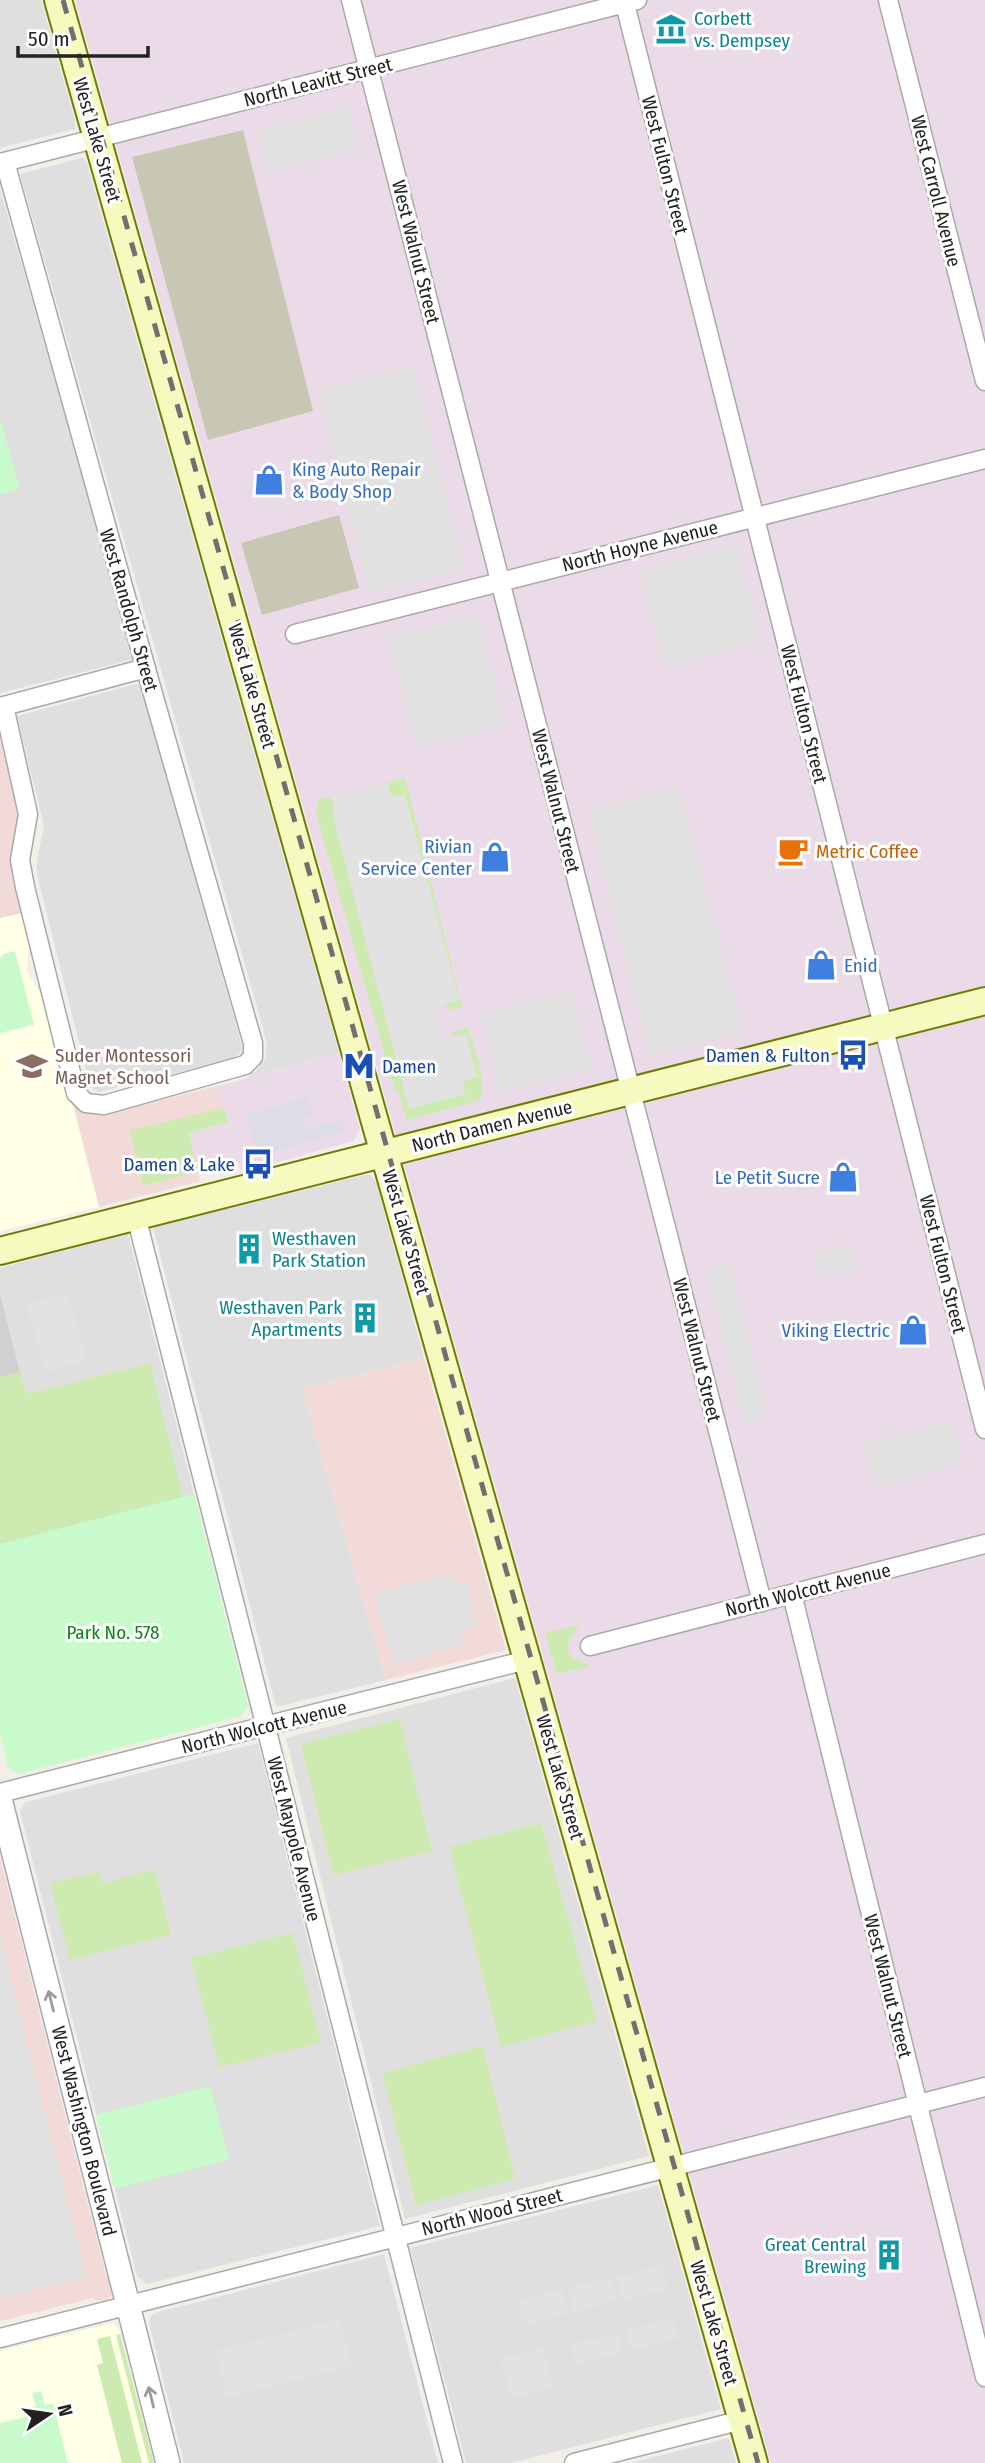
<svg xmlns="http://www.w3.org/2000/svg" width="985" height="2463" viewBox="0 0 985 2463" font-family="'Fira Sans Condensed',sans-serif">
<style>
.residential{fill:#e0dfdf}
.commercial{fill:#f2dad9}
.industrial{fill:#ebdbe8}
.education{fill:#ffffe5}
.religious{fill:#d0d0d0}
.construction{fill:#c7c7b4}
.grass{fill:#cdebb0}
.park{fill:#c8facc}
.parking{fill:#e2e2e2}
.plaza{fill:#dddde8}
.lines{fill:none;stroke-linecap:round;stroke-linejoin:round}
.minor-casing{stroke:#a9a9a9;stroke-width:21}
.tertiary-casing{stroke:#a9a9a9;stroke-width:26}
.secondary-casing{stroke:#707d05;stroke-width:30}
.minor{stroke:#fff;stroke-width:18}
.tertiary{stroke:#fff;stroke-width:23}
.secondary{stroke:#f7fabf;stroke-width:26}
.rail{stroke:#707070;stroke-width:5;stroke-dasharray:14 14;stroke-linecap:butt}
.oneway{stroke:#9c9c9c}
.labels{text-anchor:middle;dominant-baseline:central;stroke-width:6;stroke-linejoin:round;paint-order:stroke}
.culture-label{font-size:19px;fill:#0d838f;stroke:#fff;text-anchor:start}
.street-label{font-size:19px;fill:#222;stroke:#fff}
.shop-label{font-size:19px;fill:#366cbe;stroke:#fff;text-anchor:end}
.food-label{font-size:19px;fill:#c56008;stroke:#fff;text-anchor:start}
.education-label{font-size:19px;fill:#785e54;stroke:#fff;text-anchor:start}
.transit-label{font-size:19px;fill:#164399;stroke:#fff;text-anchor:end}
.park-label{font-size:19px;fill:#0c8416;stroke:#fff}
</style>
<rect width="100%" height="100%" fill="#f2efe9"/>
<g class="residential">
<polygon points="0,0 41,0 75,120 75,129 0,148"/>
<polygon points="82,158 85,159 87,164 339,1053 247,1078 257,1070 265,1059 267,1045 263,1028 20,174"/>
<polygon points="0,189 135,659 0,693"/>
<polygon points="140,683 242,1046 241,1052 233,1059 98,1092 90,1087 37,874 37,861 44,825 17,716"/>
<polygon points="365,1175 370,1175 376,1182 424,1358 302,1389 386,1680 276,1707 153,1227"/>
<polygon points="128,1234 194,1494 0,1544 0,1377 20,1372 0,1294 0,1268"/>
<polygon points="515,1678 649,2156 405,2219 286,1738"/>
<polygon points="258,1743 380,2226 147,2284 137,2276 20,1811 26,1802"/>
<polygon points="658,2185 721,2409 511,2463 466,2463 410,2248"/>
<polygon points="384,2254 438,2463 184,2463 149,2323 150,2317 155,2313"/>
<polygon points="729,2438 736,2463 630,2463"/>
</g>
<g class="commercial">
<polygon points="0,738 20,818 24,913 0,918"/>
<polygon points="218,1086 228,1122 189,1133 200,1181 99,1207 72,1098 80,1107 94,1113 104,1114"/>
<polygon points="424,1358 506,1650 386,1680 302,1389"/>
<polygon points="0,1857 106,2276 113,2279 114,2292 108,2299 98,2301 92,2298 0,2321"/>
</g>
<g class="industrial">
<polygon points="75,0 985,0 985,2463 771,2463"/>
<polygon points="339,1053 360,1130 354,1141 241,1172 238,1162 198,1172 188,1133 228,1122 218,1086"/>
</g>
<g class="education">
<polygon points="24,913 29,937 27,972 41,994 47,1007 99,1207 0,1231 0,918"/>
<polygon points="112,2323 119,2330 154,2463 0,2463 0,2351"/>
</g>
<polygon class="religious" points="0,1294 20,1372 0,1377"/>
<g class="construction">
<polygon points="243,130 313,411 208,440 132,157"/>
<polygon points="339,515 359,588 262,615 241,543"/>
</g>
<g class="grass">
<polygon points="405,778 462,1007 447,1010 446,1004 459,1000 405,795 392,798 387,783"/>
<path d="M331,797l4,14 -3,1 77,296 56,-14 -2,-13 14,-4 -11,-43 -12,3 -3,-4 17,-6c5,19 20,56 12,73l-72,20 -2,-2 -8,-27h-3l-79,-278 2,-13z"/>
<polygon points="224,1108 228,1122 189,1133 198,1172 143,1186 130,1130"/>
<polygon points="150,1363 183,1498 0,1544 0,1377 20,1372 27,1394"/>
<path d="M580,1624c-16,22 -20,31 11,42l-34,8 -12,-41z"/>
<polygon points="400,1719 432,1851 333,1875 301,1744"/>
<polygon points="541,1823 597,2021 501,2047 449,1847"/>
<polygon points="155,1869 171,1935 70,1960 50,1883 99,1872 102,1883"/>
<polygon points="293,1933 321,2043 219,2067 191,1958"/>
<polygon points="483,2046 515,2179 416,2205 382,2073"/>
<polygon points="120,2334 154,2463 149,2463 116,2335"/>
<polygon points="110,2336 142,2463 122,2463 97,2365 103,2363 97,2339"/>
</g>
<g class="park">
<polygon points="0,418 20,489 0,494"/>
<polygon points="15,951 34,1025 0,1033 0,959 3,954"/>
<polygon points="194,1494 248,1706 241,1716 19,1774 12,1771 8,1767 0,1733 0,1544"/>
<polygon points="210,2086 229,2160 115,2189 96,2115"/>
<polygon points="41,2391 45,2405 53,2403 68,2463 0,2463 0,2423 26,2417 24,2409 36,2406 32,2393"/>
</g>
<g class="parking">
<polygon points="347,107 358,149 268,173 257,130"/>
<polygon points="413,366 464,569 369,593 318,390"/>
<polygon points="736,544 761,642 664,667 640,570"/>
<polygon points="478,616 505,726 417,748 388,636"/>
<polygon points="387,783 392,797 405,795 459,1000 436,1006 443,1039 466,1034 477,1077 463,1081 465,1094 409,1108 332,812 335,811 331,797"/>
<polygon points="679,786 742,1032 650,1056 587,810"/>
<polygon points="571,991 592,1069 501,1093 480,1014"/>
<polygon points="851,1243 857,1269 820,1278 814,1253"/>
<polygon points="729,1263 766,1410 753,1422 744,1424 706,1269"/>
<polygon points="68,1293 86,1360 45,1372 27,1304"/>
<polygon points="952,1421 964,1463 878,1486 875,1472 870,1472 863,1444"/>
<polygon points="451,1574 454,1585 467,1582 477,1626 461,1631 463,1644 395,1665 374,1593"/>
<polygon points="0,1936 86,2276 0,2298"/>
<polygon points="661,2265 667,2289 623,2301 617,2277"/>
<polygon points="612,2276 618,2300 574,2312 568,2288"/>
<polygon points="562,2289 568,2313 524,2325 517,2301"/>
<polygon points="673,2318 678,2339 631,2350 626,2330"/>
<polygon points="340,2319 352,2366 227,2398 215,2351"/>
<polygon points="618,2333 623,2353 576,2364 571,2344"/>
<polygon points="543,2348 553,2388 511,2399 501,2359"/>
</g>
<polygon class="plaza" points="308,1097 313,1115 301,1118 304,1130 342,1119 345,1131 251,1158 250,1155 256,1153 246,1114"/>
<g class="lines">
<g class="minor-casing">
<g id="minor">
<polyline points="351,0 762,1602"/>
<polyline points="624,0 985,1429"/>
<polyline points="888,0 985,381"/>
<polyline points="0,163 637,0"/>
<polyline points="295,634 985,459"/>
<polyline points="4,706 28,814 20,860 25,887 76,1093 86,1103 104,1105 245,1065 253,1057 253,1043 151,687 5,162"/>
<polyline points="0,707 146,668"/>
<polyline points="136,1216 453,2463"/>
<polyline points="792,1594 985,2377"/>
<polyline points="590,1646 985,1544"/>
<polyline points="0,1793 527,1660"/>
<polyline points="0,2338 985,2087"/>
<polyline points="574,2463 742,2420"/>
</g>
</g>
<g class="tertiary-casing">
<polyline id="tertiary" points="0,1799 168,2463"/>
</g>
<g class="secondary-casing">
<g id="secondary">
<polyline points="58,0 754,2463"/>
<polyline points="0,1251 985,1001"/>
</g>
</g>
<use href="#minor" class="minor"/>
<use href="#tertiary" class="tertiary"/>
<use href="#secondary" class="secondary"/>
<polyline class="rail" points="63,0 758,2463"/>
</g>
<defs><path id="oneway-shaft" d="M-6 0H5M1.5-3L5.5 0L1.5 3" fill="none" stroke-width="1.6" stroke-linecap="round" stroke-linejoin="round" transform="scale(1.75)"/></defs>
<g class="oneway">
<use href="#oneway-shaft" transform="translate(51 2001) rotate(-104)"/>
<use href="#oneway-shaft" transform="translate(151 2397) rotate(-104)"/>
</g>
<defs>
<g id="museum-bare" transform="scale(2.415)"><path d="M0-6L6-3V-2H-6V-3ZM-5-1h2V3h-2ZM-1-1h2V3h-2ZM3-1h2V3H3ZM-6 4H6V6H-6Z" fill="#0f9aa8" stroke="#fff" stroke-width="2.5" paint-order="stroke"/></g>
<g id="shop-bare" transform="scale(2.415)"><path d="M-5-2.5h2.3a2.7 3.5 0 0 1 5.4 0H5L5.5 6h-11ZM-1.5-2.5h3a1.5 2.3 0 0 0-3 0Z" fill="#3f7fe0" stroke="#fff" stroke-width="2.5" paint-order="stroke"/></g>
<g id="cafe-bare" transform="scale(2.415)"><path d="M-5.5-4.5H6V0H3Q3 3.5 0 3.5H-2.5Q-5.5 3.5-5.5 0ZM3-3.2v2h1.7v-2ZM-6 4.5H4V6H-6Z" fill="#e8710a" stroke="#fff" stroke-width="2.5" paint-order="stroke"/></g>
<g id="bus-bare" transform="scale(2.415)"><path d="M-5-6H5V4H4V6H2V4H-2V6H-4V4H-5ZM-3.5-4V0h7V-4ZM-3.5 1.2v1.5H-2V1.2ZM2 1.2v1.5H3.5V1.2Z" fill="#1a4fb4" stroke="#fff" stroke-width="2.5" paint-order="stroke"/></g>
<g id="school-bare" transform="scale(2.415)"><path d="M0-5L7-2L0 1L-7-2ZM-4 1L0 2.5L4 1V4Q0 6-4 4Z" fill="#8d6e63" stroke="#fff" stroke-width="2.5" paint-order="stroke"/></g>
<g id="metro-bare" transform="scale(2.415)"><path d="M-5.5 5V-5H-3L0 0L3-5H5.5V5H3V-.5L0 4L-3-.5V5Z" fill="#1a4fb4" stroke="#fff" stroke-width="2.5" paint-order="stroke"/></g>
<g id="building-bare" transform="scale(2.415)"><path d="M-4-6H4V6H1V3H-1V6H-4ZM-2.5-4.3h1.7v1.8h-1.7ZM.8-4.3h1.7v1.8H.8ZM-2.5-1h1.7V.8h-1.7ZM.8-1h1.7V.8H.8Z" fill="#0f9aa8" stroke="#fff" stroke-width="2.5" paint-order="stroke"/></g>
</defs>
<g fill-rule="evenodd">
<use href="#museum-bare" x="671" y="29"/>
<use href="#shop-bare" x="269" y="480"/>
<use href="#cafe-bare" x="793" y="851"/>
<use href="#shop-bare" x="495" y="857"/>
<use href="#shop-bare" x="821" y="965"/>
<use href="#bus-bare" x="853" y="1055"/>
<use href="#school-bare" x="32" y="1066"/>
<use href="#metro-bare" x="359" y="1066"/>
<use href="#bus-bare" x="258" y="1164"/>
<use href="#shop-bare" x="843" y="1177"/>
<use href="#building-bare" x="249" y="1249"/>
<use href="#building-bare" x="365" y="1318"/>
<use href="#shop-bare" x="913" y="1330"/>
<use href="#building-bare" x="889" y="2255"/>
</g>
<g class="labels">
<g class="culture-label">
<text x="694" y="18">Corbett<tspan x="694" dy="22">vs. Dempsey</tspan></text>
<text x="272" y="1238">Westhaven<tspan x="272" dy="22">Park Station</tspan></text>
<text x="342" y="1307" text-anchor="end">Westhaven Park<tspan x="342" dy="22">Apartments</tspan></text>
<text x="866" y="2244" text-anchor="end">Great Central<tspan x="866" dy="22">Brewing</tspan></text>
</g>
<g class="street-label">
<text transform="translate(318 82) rotate(-14)">North Leavitt Street</text>
<text transform="translate(97 140) rotate(74)">West Lake Street</text>
<text transform="translate(665 165) rotate(76)">West Fulton Street</text>
<text transform="translate(936 191) rotate(76)">West Carroll Avenue</text>
<text transform="translate(416 252) rotate(76)">West Walnut Street</text>
<text transform="translate(640 546) rotate(-14)">North Hoyne Avenue</text>
<text transform="translate(129 610) rotate(74)">West Randolph Street</text>
<text transform="translate(252 686) rotate(74)">West Lake Street</text>
<text transform="translate(804 714) rotate(76)">West Fulton Street</text>
<text transform="translate(556 801) rotate(76)">West Walnut Street</text>
<text transform="translate(492 1126) rotate(-14)">North Damen Avenue</text>
<text transform="translate(406 1232) rotate(74)">West Lake Street</text>
<text transform="translate(943 1264) rotate(76)">West Fulton Street</text>
<text transform="translate(697 1350) rotate(76)">West Walnut Street</text>
<text transform="translate(808 1590) rotate(-14)">North Wolcott Avenue</text>
<text transform="translate(264 1727) rotate(-14)">North Wolcott Avenue</text>
<text transform="translate(560 1777) rotate(74)">West Lake Street</text>
<text transform="translate(294 1839) rotate(76)">West Maypole Avenue</text>
<text transform="translate(888 1986) rotate(76)">West Walnut Street</text>
<text transform="translate(84 2131) rotate(76)">West Washington Boulevard</text>
<text transform="translate(492 2212) rotate(-14)">North Wood Street</text>
<text transform="translate(714 2323) rotate(74)">West Lake Street</text>
</g>
<g class="shop-label">
<text x="292" y="469" text-anchor="start">King Auto Repair<tspan x="292" dy="22">&amp; Body Shop</tspan></text>
<text x="472" y="846">Rivian<tspan x="472" dy="22">Service Center</tspan></text>
<text x="844" y="965" text-anchor="start">Enid</text>
<text x="820" y="1177">Le Petit Sucre</text>
<text x="890" y="1330">Viking Electric</text>
</g>
<g class="food-label">
<text x="816" y="851">Metric Coffee</text>
</g>
<g class="education-label">
<text x="55" y="1055">Suder Montessori<tspan x="55" dy="22">Magnet School</tspan></text>
</g>
<g class="transit-label">
<text x="830" y="1055">Damen &amp; Fulton</text>
<text x="382" y="1066" text-anchor="start">Damen</text>
<text x="235" y="1164">Damen &amp; Lake</text>
</g>
<g class="park-label">
<text x="113" y="1632">Park No. 578</text>
</g>
</g>
<g transform="translate(49 2414) rotate(77)" stroke="#ffffff" stroke-width="5" paint-order="stroke">
<path d="M0-5L12 26L0 18L-12 26Z" fill="#222222"/>
<text y="-10" font-size="19" font-weight="bold" text-anchor="middle" fill="#222222">N</text>
</g>
<path d="M18 46v10h130v-10" fill="none" stroke="#222222" stroke-width="3.5"/>
<text x="28" y="46" font-size="21" fill="#222222" stroke="#ffffff" stroke-width="5" paint-order="stroke">50 m</text>
</svg>
